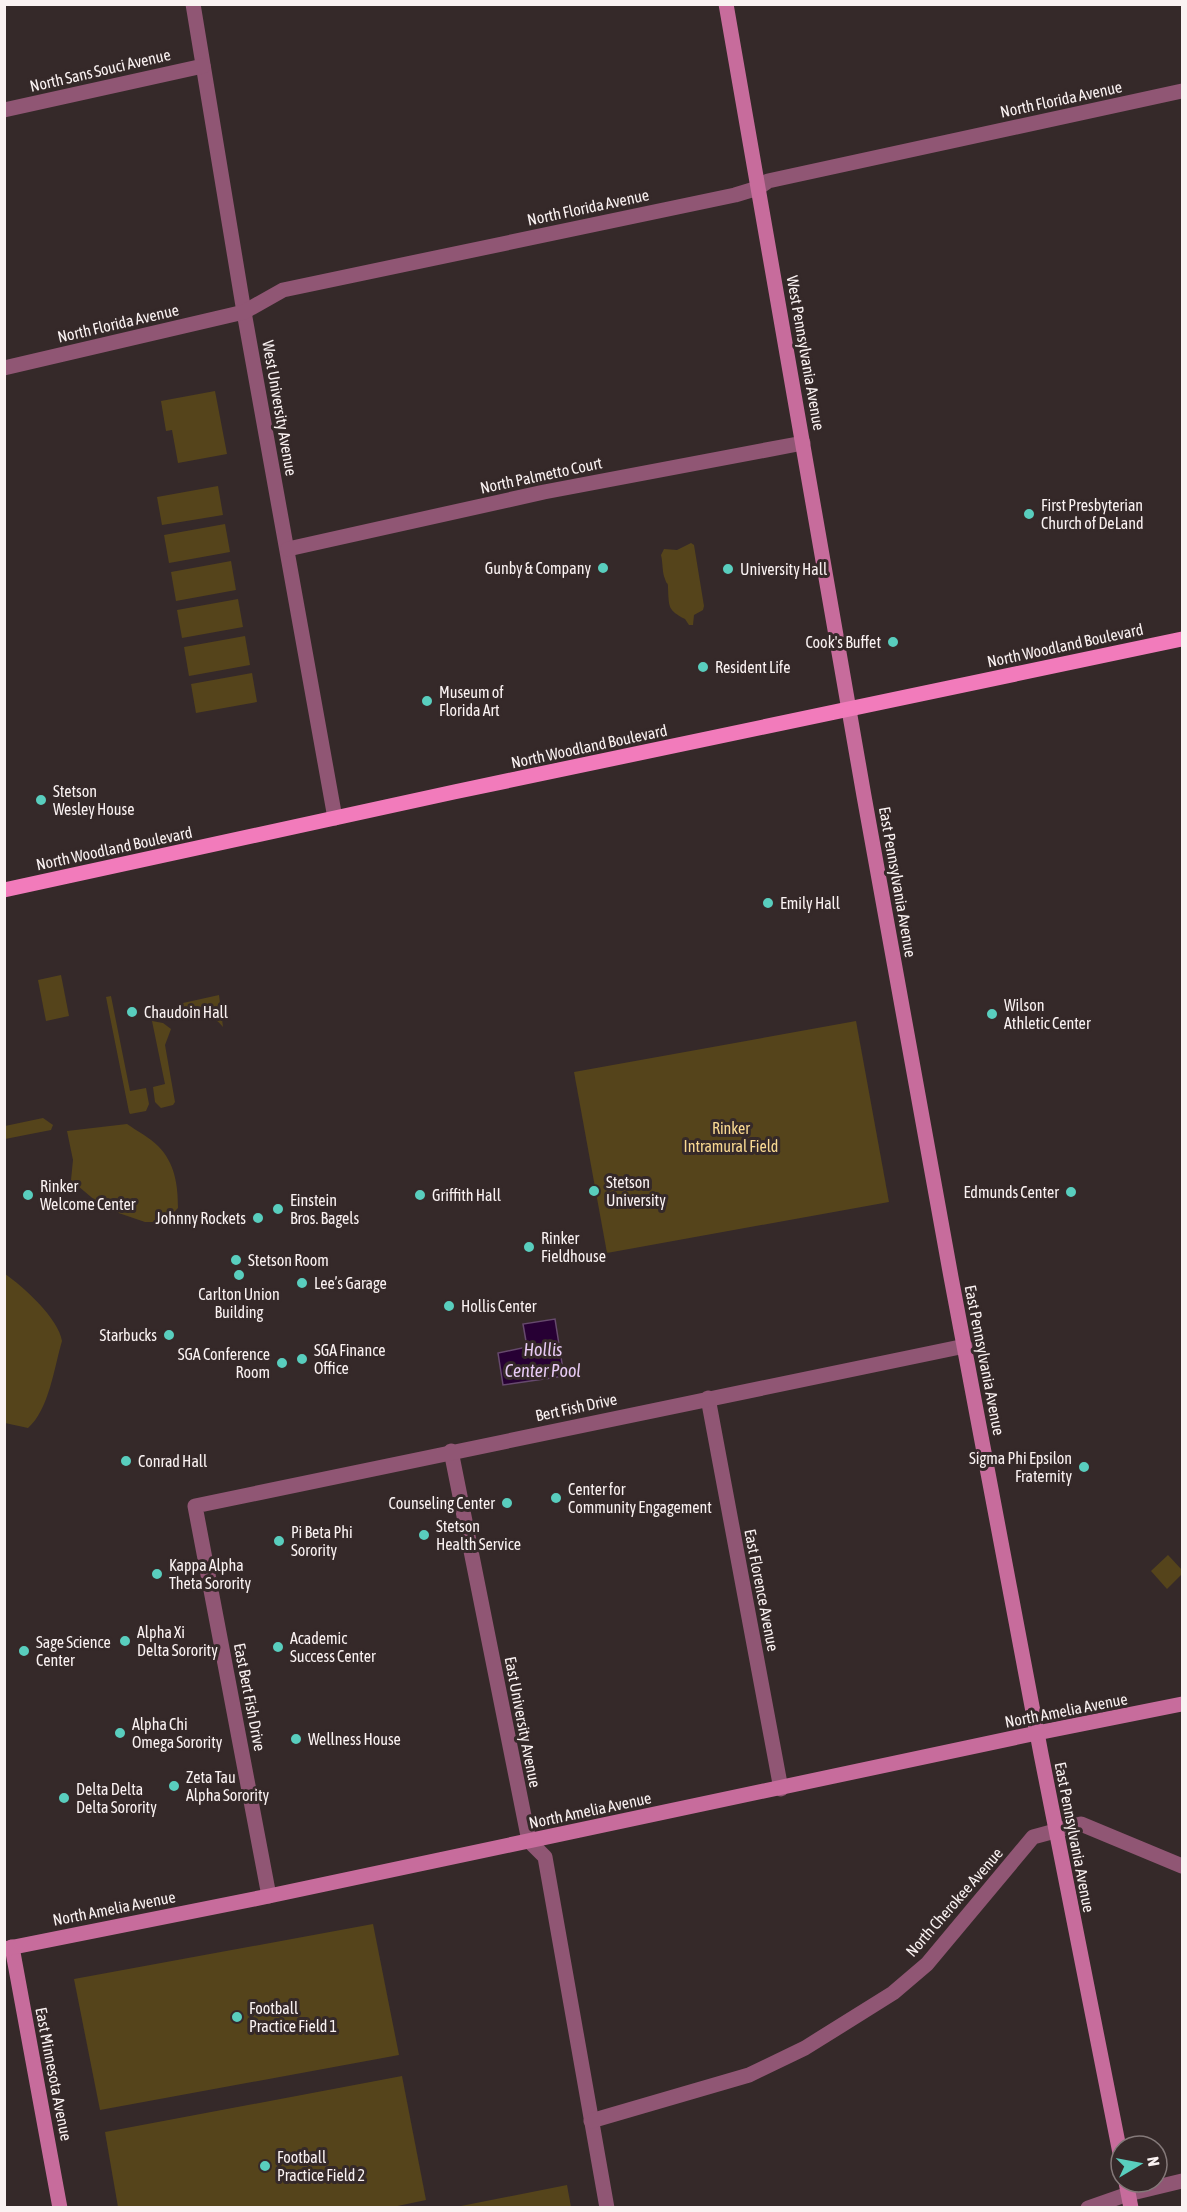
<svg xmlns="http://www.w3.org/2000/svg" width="1187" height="2212" viewBox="0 0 1187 2212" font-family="'Asap Condensed',sans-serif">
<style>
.green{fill:#55441b}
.water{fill:#270034;stroke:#66496d;stroke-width:1.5}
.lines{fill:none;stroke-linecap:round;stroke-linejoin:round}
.street{stroke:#905674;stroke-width:15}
.secondary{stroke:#c76c9c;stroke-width:15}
.primary{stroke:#f27bbb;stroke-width:15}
.poi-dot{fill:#59cebe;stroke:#352929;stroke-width:2}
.labels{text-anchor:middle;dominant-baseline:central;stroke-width:6;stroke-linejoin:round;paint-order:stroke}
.street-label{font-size:16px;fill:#faf2f2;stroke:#352929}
.poi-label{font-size:16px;fill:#faf2f2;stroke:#352929;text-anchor:start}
.park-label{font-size:16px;fill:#f9d992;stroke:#352929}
.water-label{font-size:18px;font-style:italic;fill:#e8cbf5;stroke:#352929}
</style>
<rect width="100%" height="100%" fill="#352929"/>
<g class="green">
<polygon points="215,391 227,454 178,463 172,430 166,431 161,401"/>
<polygon points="218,486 223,515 162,525 157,497"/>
<polygon points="225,524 230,552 169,563 164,535"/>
<path d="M691,543l3,2 10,61 -1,4 -9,5 -1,10h-4l-4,-6c-17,-9 -16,-11 -17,-31 0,-7 -1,-2 -3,-9 -3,-7 -2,-16 -4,-24l3,-6 13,1z"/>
<polygon points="231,561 236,590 176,601 171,572"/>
<polygon points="238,599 243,627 182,638 177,610"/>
<polygon points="245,636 250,665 189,676 184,647"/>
<polygon points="252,673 257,702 196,713 191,684"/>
<polygon points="61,975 69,1016 46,1021 38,980"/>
<path d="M219,995l4,32c-10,-13 -23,-13 -38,-9l-2,-15z"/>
<polygon points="111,996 130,1091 146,1088 149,1104 146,1111 130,1114 129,1112 106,997"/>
<polygon points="152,1021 163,1023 171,1029 165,1045 175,1102 173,1105 161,1108 155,1102 153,1087 165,1084"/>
<polygon points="856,1021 889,1202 607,1253 574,1072"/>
<polygon points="43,1118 53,1125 51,1130 5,1139 5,1126"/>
<path d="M127,1124c10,7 22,13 31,22 17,17 20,39 20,62l-14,14h-19l-41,-14 -33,-28 2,-20 -6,-29z"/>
<path d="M5,1274c18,12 54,45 57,67 -8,27 -13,69 -34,87l-23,-5z"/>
<polygon points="1168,1555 1182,1570 1182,1574 1167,1589 1151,1571"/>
<polygon points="373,1924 399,2055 100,2110 74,1979"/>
<polygon points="402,2076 426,2200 388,2208 118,2207 105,2132"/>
<polygon points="567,2185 571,2207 461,2207 461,2206"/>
</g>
<polygon class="water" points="555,1319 564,1376 503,1385 498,1353 527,1347 523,1324"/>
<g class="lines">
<g class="street">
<polyline points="193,4 244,312 335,818"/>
<polyline points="4,110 203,66"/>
<polyline points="4,368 244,312 283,290 735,195 758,188 768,181 1182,91"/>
<polyline points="288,549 544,492 803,443"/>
<polyline points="708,1398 781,1789"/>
<polyline points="451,1451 529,1841 545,1857 607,2208"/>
<polyline points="269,1896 195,1506 965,1346"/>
<polyline points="591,2121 749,2075 805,2048 893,1993 927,1964 1033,1837 1081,1824 1182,1866"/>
<polyline points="1088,2208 1128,2194 1182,2181"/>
</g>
<g class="secondary">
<polyline points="726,4 864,796 951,1277 1041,1754 1121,2158"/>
<polyline points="12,1947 60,2208"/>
<polyline points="4,1949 269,1896 1037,1733 1182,1704"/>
<polyline points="1126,2182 1131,2208"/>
</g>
<polyline class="primary" points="4,890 454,792 1182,639"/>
</g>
<g class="poi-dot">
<circle cx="1029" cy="514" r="6"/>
<circle cx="603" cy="568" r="6"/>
<circle cx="728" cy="569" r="6"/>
<circle cx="893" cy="642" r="6"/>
<circle cx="703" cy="667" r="6"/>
<circle cx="427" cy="701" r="6"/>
<circle cx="41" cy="800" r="6"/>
<circle cx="768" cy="903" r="6"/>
<circle cx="132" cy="1012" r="6"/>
<circle cx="992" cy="1014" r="6"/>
<circle cx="594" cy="1191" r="6"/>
<circle cx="1071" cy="1192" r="6"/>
<circle cx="28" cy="1195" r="6"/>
<circle cx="420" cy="1195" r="6"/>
<circle cx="278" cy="1209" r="6"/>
<circle cx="258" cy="1218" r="6"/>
<circle cx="529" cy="1247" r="6"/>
<circle cx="236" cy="1260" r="6"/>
<circle cx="239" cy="1275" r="6"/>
<circle cx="302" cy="1283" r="6"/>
<circle cx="449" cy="1306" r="6"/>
<circle cx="169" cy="1335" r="6"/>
<circle cx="302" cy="1359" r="6"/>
<circle cx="282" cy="1363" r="6"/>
<circle cx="126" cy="1461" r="6"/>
<circle cx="1084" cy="1467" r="6"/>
<circle cx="556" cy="1498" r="6"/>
<circle cx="507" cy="1503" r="6"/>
<circle cx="424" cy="1535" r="6"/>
<circle cx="279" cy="1541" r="6"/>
<circle cx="157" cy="1574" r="6"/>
<circle cx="125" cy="1641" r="6"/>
<circle cx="278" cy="1647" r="6"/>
<circle cx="24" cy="1651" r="6"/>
<circle cx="120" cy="1733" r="6"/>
<circle cx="296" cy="1739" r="6"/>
<circle cx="174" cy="1786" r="6"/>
<circle cx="64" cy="1798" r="6"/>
<circle cx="237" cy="2017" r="6"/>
<circle cx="265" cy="2166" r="6"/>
</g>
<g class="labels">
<g class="street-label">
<text transform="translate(100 70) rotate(-13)">North Sans Souci Avenue</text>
<text transform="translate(1061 99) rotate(-12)">North Florida Avenue</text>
<text transform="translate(588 207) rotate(-12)">North Florida Avenue</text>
<text transform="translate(118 323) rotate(-13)">North Florida Avenue</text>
<text transform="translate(806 353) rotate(80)">West Pennsylvania Avenue</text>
<text transform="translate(280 408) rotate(80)">West University Avenue</text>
<text transform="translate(541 475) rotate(-12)">North Palmetto Court</text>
<text transform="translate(1065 645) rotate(-12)">North Woodland Boulevard</text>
<text transform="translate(589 746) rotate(-12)">North Woodland Boulevard</text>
<text transform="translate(114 848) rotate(-12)">North Woodland Boulevard</text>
<text transform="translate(898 882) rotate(80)">East Pennsylvania Avenue</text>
<text transform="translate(985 1360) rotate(79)">East Pennsylvania Avenue</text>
<text transform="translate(576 1407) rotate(-12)">Bert Fish Drive</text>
<text transform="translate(762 1590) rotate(79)">East Florence Avenue</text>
<text transform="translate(250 1697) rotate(79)">East Bert Fish Drive</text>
<text transform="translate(1066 1710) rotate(-11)">North Amelia Avenue</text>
<text transform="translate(523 1722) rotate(79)">East University Avenue</text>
<text transform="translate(590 1810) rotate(-12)">North Amelia Avenue</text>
<text transform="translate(1075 1837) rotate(79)">East Pennsylvania Avenue</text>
<text transform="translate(954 1902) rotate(-49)">North Cherokee Avenue</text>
<text transform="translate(114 1908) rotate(-11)">North Amelia Avenue</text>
<text transform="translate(54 2074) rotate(79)">East Minnesota Avenue</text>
</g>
<g class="poi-label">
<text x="1041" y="505">First Presbyterian<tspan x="1041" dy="18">Church of DeLand</tspan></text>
<text x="591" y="568" text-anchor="end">Gunby &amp; Company</text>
<text x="740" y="569">University Hall</text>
<text x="881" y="642" text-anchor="end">Cook's Buffet</text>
<text x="715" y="667">Resident Life</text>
<text x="439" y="692">Museum of<tspan x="439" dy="18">Florida Art</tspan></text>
<text x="53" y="791">Stetson<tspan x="53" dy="18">Wesley House</tspan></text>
<text x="780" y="903">Emily Hall</text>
<text x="1004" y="1005">Wilson<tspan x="1004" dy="18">Athletic Center</tspan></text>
<text x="144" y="1012">Chaudoin Hall</text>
<text x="606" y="1182">Stetson<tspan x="606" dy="18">University</tspan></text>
<text x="40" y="1186">Rinker<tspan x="40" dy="18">Welcome Center</tspan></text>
<text x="1059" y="1192" text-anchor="end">Edmunds Center</text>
<text x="432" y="1195">Griffith Hall</text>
<text x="290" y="1200">Einstein<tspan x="290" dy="18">Bros. Bagels</tspan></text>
<text x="246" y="1218" text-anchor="end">Johnny Rockets</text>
<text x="541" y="1238">Rinker<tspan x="541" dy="18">Fieldhouse</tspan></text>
<text x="248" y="1260">Stetson Room</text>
<text x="314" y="1283">Lee’s Garage</text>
<text x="239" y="1294" text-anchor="middle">Carlton Union<tspan x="239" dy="18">Building</tspan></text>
<text x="461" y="1306">Hollis Center</text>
<text x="157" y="1335" text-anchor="end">Starbucks</text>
<text x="314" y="1350">SGA Finance<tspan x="314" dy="18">Office</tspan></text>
<text x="270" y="1354" text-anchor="end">SGA Conference<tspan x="270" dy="18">Room</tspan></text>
<text x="1072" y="1458" text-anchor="end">Sigma Phi Epsilon<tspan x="1072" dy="18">Fraternity</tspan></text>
<text x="138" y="1461">Conrad Hall</text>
<text x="568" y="1489">Center for<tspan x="568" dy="18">Community Engagement</tspan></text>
<text x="495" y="1503" text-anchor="end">Counseling Center</text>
<text x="436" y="1526">Stetson<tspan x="436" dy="18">Health Service</tspan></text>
<text x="291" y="1532">Pi Beta Phi<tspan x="291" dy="18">Sorority</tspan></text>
<text x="169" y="1565">Kappa Alpha<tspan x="169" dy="18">Theta Sorority</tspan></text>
<text x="137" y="1632">Alpha Xi<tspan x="137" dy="18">Delta Sorority</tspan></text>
<text x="290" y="1638">Academic<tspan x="290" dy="18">Success Center</tspan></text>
<text x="36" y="1642">Sage Science<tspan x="36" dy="18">Center</tspan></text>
<text x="132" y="1724">Alpha Chi<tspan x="132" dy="18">Omega Sorority</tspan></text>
<text x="308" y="1739">Wellness House</text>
<text x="186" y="1777">Zeta Tau<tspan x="186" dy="18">Alpha Sorority</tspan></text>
<text x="76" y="1789">Delta Delta<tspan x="76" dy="18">Delta Sorority</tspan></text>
<text x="249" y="2008">Football<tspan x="249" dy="18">Practice Field 1</tspan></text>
<text x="277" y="2157">Football<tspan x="277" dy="18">Practice Field 2</tspan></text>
</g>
<g class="park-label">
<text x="731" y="1128">Rinker<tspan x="731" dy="18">Intramural Field</tspan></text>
</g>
<g class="water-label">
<text x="543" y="1349">Hollis<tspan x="543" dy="21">Center Pool</tspan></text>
</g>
</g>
<rect width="1187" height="2212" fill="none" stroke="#faf2f2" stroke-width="12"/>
<g transform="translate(1139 2164) rotate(80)"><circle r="28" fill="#352929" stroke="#847979" stroke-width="1.5"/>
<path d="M0-4.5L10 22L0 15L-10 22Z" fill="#59cebe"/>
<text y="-9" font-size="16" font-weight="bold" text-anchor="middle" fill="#faf2f2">N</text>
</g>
</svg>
